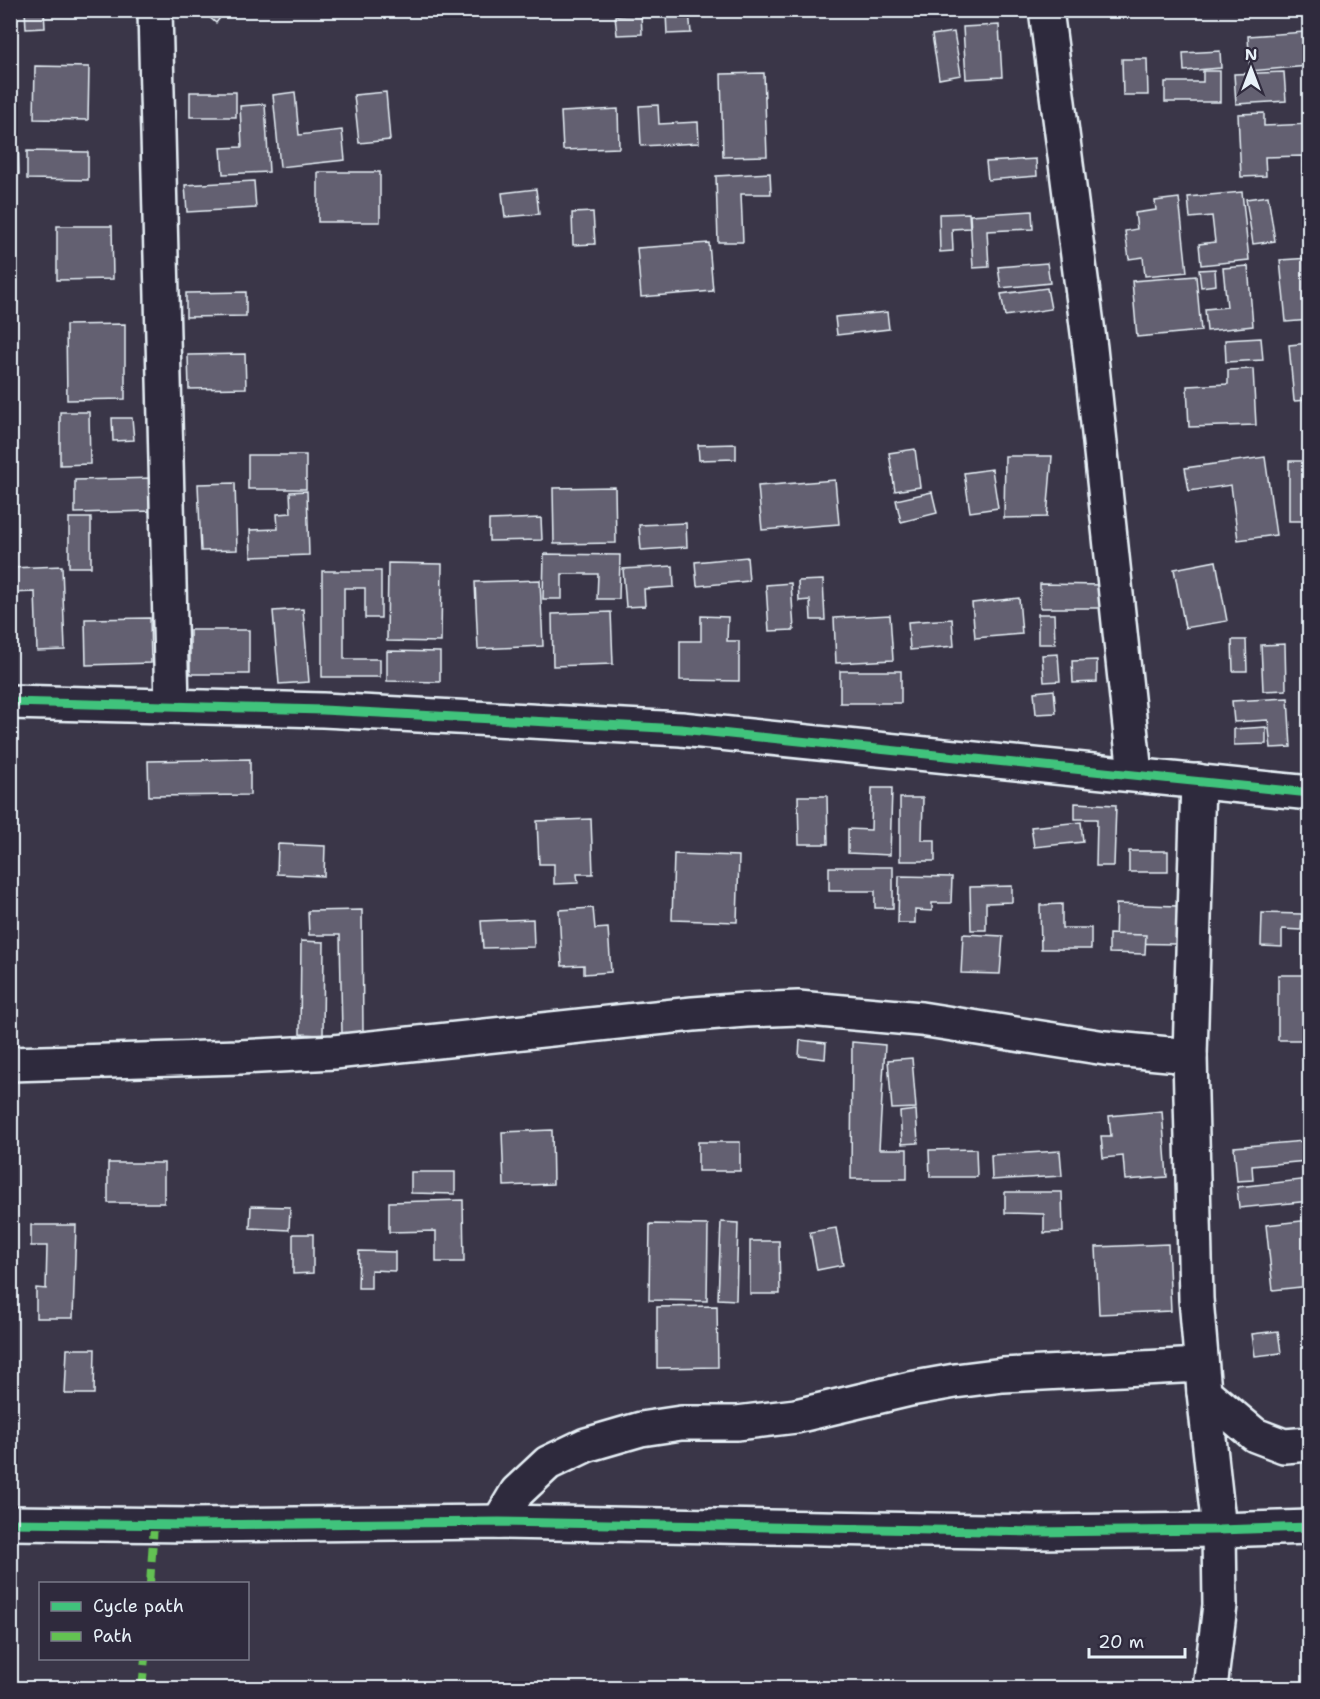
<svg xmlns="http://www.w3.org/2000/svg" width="1320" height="1699" viewBox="0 0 1320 1699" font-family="'Shantell Sans',sans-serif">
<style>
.building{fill:#636171;stroke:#e8f1f8;stroke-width:1.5}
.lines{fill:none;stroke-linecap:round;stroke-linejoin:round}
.street-casing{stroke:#e8f1f8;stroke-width:38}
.secondary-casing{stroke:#e8f1f8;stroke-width:38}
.street{stroke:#2f2a3d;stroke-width:33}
.secondary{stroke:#2f2a3d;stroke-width:33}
.quiet{stroke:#63c152;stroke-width:8;stroke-dasharray:15 8;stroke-linecap:butt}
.cycleway-casing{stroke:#2f2a3d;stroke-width:13}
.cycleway{stroke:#40c37c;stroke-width:9}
</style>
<rect width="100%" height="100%" fill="#3a3648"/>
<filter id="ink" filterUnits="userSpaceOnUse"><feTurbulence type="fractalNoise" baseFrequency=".0167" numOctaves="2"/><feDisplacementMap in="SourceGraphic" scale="12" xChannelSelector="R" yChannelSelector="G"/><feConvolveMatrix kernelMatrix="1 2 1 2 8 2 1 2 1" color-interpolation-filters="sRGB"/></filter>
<g filter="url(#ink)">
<g class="building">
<polygon points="25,10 44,10 45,28 26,29"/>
<polygon points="201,10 226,10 216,23"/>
<polygon points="998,10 1020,10 1020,12 999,14"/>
<polygon points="689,11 691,33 667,34 666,13"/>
<polygon points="641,14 642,34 617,35 615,16"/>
<polygon points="999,25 1002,77 966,79 963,27"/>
<polygon points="954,32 961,75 939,79 932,35"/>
<polygon points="1305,32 1308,66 1250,71 1248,36"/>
<polygon points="1220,51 1221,68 1184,71 1183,53"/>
<polygon points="1122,59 1147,59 1148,95 1123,95"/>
<polygon points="35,66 89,67 88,120 34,119"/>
<polygon points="1203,71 1220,71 1220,102 1165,102 1165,82 1203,82"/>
<polygon points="1284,72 1286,101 1236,104 1234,74"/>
<polygon points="764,73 767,156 723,157 721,74"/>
<rect x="190" y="92" width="46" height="25"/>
<polygon points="295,92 299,135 342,130 345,160 280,167 273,95"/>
<polygon points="386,92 390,140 359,143 354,95"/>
<polygon points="265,104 269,172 223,174 221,148 242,147 240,106"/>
<polygon points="658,105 659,124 698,122 699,143 641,146 639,106"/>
<polygon points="618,109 619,148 563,150 561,112"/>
<polygon points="1264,113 1264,126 1310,124 1310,173 1302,173 1302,156 1265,157 1266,176 1241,177 1238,114"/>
<polygon points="10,137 18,137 19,174 10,174"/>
<polygon points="27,151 88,152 88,180 27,179"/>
<polygon points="1036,159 1037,176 988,180 986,162"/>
<rect x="318" y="172" width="62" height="50"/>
<polygon points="770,173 771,194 741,194 743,242 718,242 716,176"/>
<polygon points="254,181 256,208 187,212 185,185"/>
<polygon points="536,189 539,214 505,217 502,193"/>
<polygon points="1242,192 1249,260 1201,265 1199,244 1215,242 1212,216 1190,218 1188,197"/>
<polygon points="1268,196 1275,241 1253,244 1246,199"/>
<polygon points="1179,198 1187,272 1145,276 1143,257 1129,259 1125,231 1137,229 1135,213 1156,210 1155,201"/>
<polygon points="1032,211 1033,229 987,231 989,267 973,268 970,215"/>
<polygon points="593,212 595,244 573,245 572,213"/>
<polygon points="969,213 970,228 952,229 953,251 940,252 939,214"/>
<polygon points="57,226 112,226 113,279 57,280"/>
<polygon points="709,243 713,291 641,297 637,248"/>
<polygon points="1310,258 1310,320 1286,322 1280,260"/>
<polygon points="1047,263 1050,283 1001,288 998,267"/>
<polygon points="1248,266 1253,326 1207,331 1205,309 1227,307 1223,268"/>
<polygon points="1215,269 1216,285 1201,287 1199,270"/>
<polygon points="1196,276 1201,331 1137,337 1132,281"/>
<polygon points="1047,288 1051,309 1005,316 1001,294"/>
<polygon points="246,292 246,316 186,317 186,293"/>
<polygon points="887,312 889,329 837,335 835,317"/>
<polygon points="125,324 125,399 67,400 66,325"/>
<polygon points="1261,338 1263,360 1226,362 1225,340"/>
<polygon points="1310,343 1310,400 1294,401 1289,345"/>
<polygon points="245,354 246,388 189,389 188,355"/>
<polygon points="1253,369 1256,425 1189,427 1187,386 1228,384 1228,370"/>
<polygon points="60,412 89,412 90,464 60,465"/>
<polygon points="112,418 132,418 134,440 113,441"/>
<polygon points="736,444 736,459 699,460 698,445"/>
<polygon points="915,449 920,487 895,491 889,453"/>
<rect x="248" y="455" width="58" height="34"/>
<polygon points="1005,456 1052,456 1047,517 1004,518"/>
<polygon points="1265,457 1276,535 1238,540 1231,485 1189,491 1185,468"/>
<rect x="1289" y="461" width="21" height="60"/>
<polygon points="992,469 998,508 970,512 964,473"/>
<polygon points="154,478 154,511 75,513 75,480"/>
<polygon points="835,480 839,524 762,530 758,486"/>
<polygon points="235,483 237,550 201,551 198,484"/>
<polygon points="615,487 616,543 554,544 553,488"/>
<polygon points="307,491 309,555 251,557 250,530 278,529 277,514 291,513 290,492"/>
<polygon points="932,492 937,513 901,522 896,500"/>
<rect x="69" y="518" width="22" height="49"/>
<polygon points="541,518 542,540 489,541 489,520"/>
<polygon points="686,523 687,547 641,550 639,525"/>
<polygon points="544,554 620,555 619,599 597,599 598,574 562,574 562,599 543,599"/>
<polygon points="747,557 749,581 697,586 695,562"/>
<polygon points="1216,561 1227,621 1185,628 1174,569"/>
<polygon points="388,563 442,564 441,642 387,641"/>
<polygon points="62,566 65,650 37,651 35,592 10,593 10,568"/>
<polygon points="673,566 674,587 644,589 645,606 626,607 623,569"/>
<polygon points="322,571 381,571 381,618 365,618 365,588 344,588 344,659 380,659 380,677 322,677"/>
<polygon points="540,580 543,646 478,649 475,582"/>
<polygon points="823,580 825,620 811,620 810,600 799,601 798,581"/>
<polygon points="791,583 794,630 769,631 766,585"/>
<polygon points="1040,584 1103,585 1103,608 1040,608"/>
<polygon points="1019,598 1022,634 975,638 972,603"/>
<polygon points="303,609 309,682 279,684 273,611"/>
<polygon points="611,612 613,664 553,666 552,614"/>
<polygon points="1038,614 1054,614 1055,644 1038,644"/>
<polygon points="890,615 893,660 836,663 834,618"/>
<polygon points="701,616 728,617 727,641 739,641 739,681 680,680 680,641 701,641"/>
<polygon points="150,618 151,663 86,665 85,619"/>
<polygon points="952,619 954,646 910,650 908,622"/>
<polygon points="1305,623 1310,623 1310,673 1307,673"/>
<rect x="190" y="630" width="59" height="44"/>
<polygon points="1232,640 1246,640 1247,671 1233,671"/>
<polygon points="1285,644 1286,690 1263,691 1261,645"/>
<polygon points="387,651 440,652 440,682 387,681"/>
<polygon points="1058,654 1060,681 1044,682 1042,655"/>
<polygon points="1097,660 1097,682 1073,683 1072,661"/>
<rect x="840" y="671" width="61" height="32"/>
<polygon points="1054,690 1056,713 1036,714 1034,692"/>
<polygon points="1288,698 1291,747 1271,748 1268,720 1234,722 1232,701"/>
<polygon points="1266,727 1266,744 1234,745 1234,729"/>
<polygon points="250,759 250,795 149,796 148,761"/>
<polygon points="872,788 892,788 890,855 848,853 848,829 871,830"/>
<polygon points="798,796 827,796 828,844 799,844"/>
<polygon points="900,798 923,798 922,840 935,840 935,861 900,861"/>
<polygon points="1075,803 1116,805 1114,866 1096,866 1097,819 1075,819"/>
<polygon points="591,819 593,874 577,874 578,883 554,884 554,864 539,864 537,821"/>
<polygon points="1081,822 1083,842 1034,847 1031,827"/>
<polygon points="278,844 325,846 324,876 277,874"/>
<rect x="1129" y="851" width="39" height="21"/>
<polygon points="674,854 739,856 737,922 672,920"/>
<polygon points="829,867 893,867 893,908 875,908 875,891 829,891"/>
<polygon points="899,876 952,877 951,903 932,903 932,911 915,910 915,923 898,923"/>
<polygon points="1012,886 1012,902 986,903 986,930 971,930 970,887"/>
<polygon points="1062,904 1062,928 1091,928 1091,949 1041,949 1040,905"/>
<polygon points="1116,904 1177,906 1176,944 1115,943"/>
<polygon points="593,908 595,929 608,928 611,972 584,974 584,965 562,966 559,910"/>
<polygon points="362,910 363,1034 342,1034 340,935 309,935 308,911"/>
<polygon points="1262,913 1302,914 1301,930 1282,929 1282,947 1261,946"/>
<polygon points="533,919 534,947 483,948 481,921"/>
<rect x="1305" y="921" width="5" height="41"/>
<polygon points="963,934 1003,936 1000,974 961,973"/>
<polygon points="1109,934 1146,935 1145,954 1109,953"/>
<polygon points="301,941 324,942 323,1035 300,1034"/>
<rect x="1278" y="975" width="32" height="65"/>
<polygon points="800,1040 826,1043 825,1059 799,1056"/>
<polygon points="852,1042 885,1045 879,1149 907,1149 907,1179 851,1179"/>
<polygon points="912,1058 916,1108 892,1109 888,1060"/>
<polygon points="916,1110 918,1143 902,1144 900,1112"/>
<polygon points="1162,1111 1167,1177 1125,1180 1123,1156 1103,1158 1101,1136 1111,1136 1109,1116"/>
<polygon points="552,1130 553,1184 504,1186 502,1132"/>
<polygon points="1304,1141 1307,1161 1252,1166 1253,1180 1237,1181 1234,1147"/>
<rect x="698" y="1142" width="42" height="29"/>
<polygon points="976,1149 977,1177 930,1177 929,1150"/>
<polygon points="1060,1151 1062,1176 992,1180 991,1155"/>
<rect x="108" y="1163" width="56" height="40"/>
<polygon points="411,1172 455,1172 455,1194 411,1193"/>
<polygon points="1310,1179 1310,1201 1239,1208 1237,1187"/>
<polygon points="1005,1192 1062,1192 1063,1232 1044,1233 1044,1214 1005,1213"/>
<polygon points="463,1200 464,1262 436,1262 436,1231 389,1232 389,1202"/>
<polygon points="251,1206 290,1207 289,1230 250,1228"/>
<polygon points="1310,1220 1310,1286 1273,1290 1266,1225"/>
<polygon points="721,1222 738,1223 736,1300 718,1299"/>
<polygon points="650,1224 708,1225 707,1301 649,1300"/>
<polygon points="31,1225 76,1225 73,1318 36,1318 36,1288 46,1289 47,1246 31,1246"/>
<polygon points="836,1228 843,1265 817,1270 810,1232"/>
<polygon points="293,1234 313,1234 313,1273 293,1274"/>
<polygon points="750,1241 779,1241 780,1294 750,1294"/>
<polygon points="1168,1244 1171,1311 1099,1314 1096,1247"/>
<polygon points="359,1251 395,1252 395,1271 371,1270 371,1288 358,1288"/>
<polygon points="717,1306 718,1367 657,1368 657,1307"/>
<polygon points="1278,1331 1281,1353 1255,1356 1252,1334"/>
<polygon points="67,1349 95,1349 94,1394 65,1394"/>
</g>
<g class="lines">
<g class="street-casing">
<g id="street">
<polyline points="155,10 172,706"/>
<polyline points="1046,10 1090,348 1135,774"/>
<polyline points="10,702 323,710 681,729 1310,793"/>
<polyline points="1198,781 1190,1056 1196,1299 1204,1392 1219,1530 1220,1605 1210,1688"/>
<polyline points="10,1064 240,1057 334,1052 693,1014 746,1010 798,1008 921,1019 1105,1048 1190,1056"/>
<polyline points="1204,1392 1255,1435 1284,1446 1310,1444"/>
<polyline points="499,1522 517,1492 548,1463 586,1445 641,1429 681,1423 737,1423 796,1416 910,1389 955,1381 1003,1375 1201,1365"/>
</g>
</g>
<g class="secondary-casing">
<polyline id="secondary" points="10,1523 192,1525 499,1522 1033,1532 1219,1530 1310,1527"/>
</g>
<use href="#street" class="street"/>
<use href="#secondary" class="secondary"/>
<g class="quiet">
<polyline points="150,1584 154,1525"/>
<polyline points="142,1688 145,1658"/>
</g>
<g class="cycleway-casing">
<g id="cycleway">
<polyline points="10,702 323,710 681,729 1310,793"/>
<polyline points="10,1523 192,1525 499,1522 1033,1532 1219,1530 1310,1527"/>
</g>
</g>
<use href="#cycleway" class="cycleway"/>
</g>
</g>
<rect width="1320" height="1699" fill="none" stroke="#2f2a3d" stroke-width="36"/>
<rect x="18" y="18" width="1284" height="1663" fill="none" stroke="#e8f1f8" stroke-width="2" filter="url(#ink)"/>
<rect x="39" y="1582" width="210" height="78" fill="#2f2a3d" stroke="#797a88" stroke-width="1.5"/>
<rect x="51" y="1602" width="30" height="9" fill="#40c37c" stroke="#797a88" stroke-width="1.5"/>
<text x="93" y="1612" font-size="18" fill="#e8f1f8">Cycle path</text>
<rect x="51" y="1632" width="30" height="9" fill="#63c152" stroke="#797a88" stroke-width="1.5"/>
<text x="93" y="1642" font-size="18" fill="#e8f1f8">Path</text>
<g transform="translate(1251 69)" stroke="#2f2a3d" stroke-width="4.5" paint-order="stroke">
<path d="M0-4.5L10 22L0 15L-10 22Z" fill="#e8f1f8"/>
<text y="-9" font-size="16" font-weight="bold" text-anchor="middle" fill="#e8f1f8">N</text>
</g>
<path d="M1089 1648v9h96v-9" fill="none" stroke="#e8f1f8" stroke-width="3"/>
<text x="1098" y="1648" font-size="18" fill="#e8f1f8" stroke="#2f2a3d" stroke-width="4.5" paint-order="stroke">20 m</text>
</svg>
